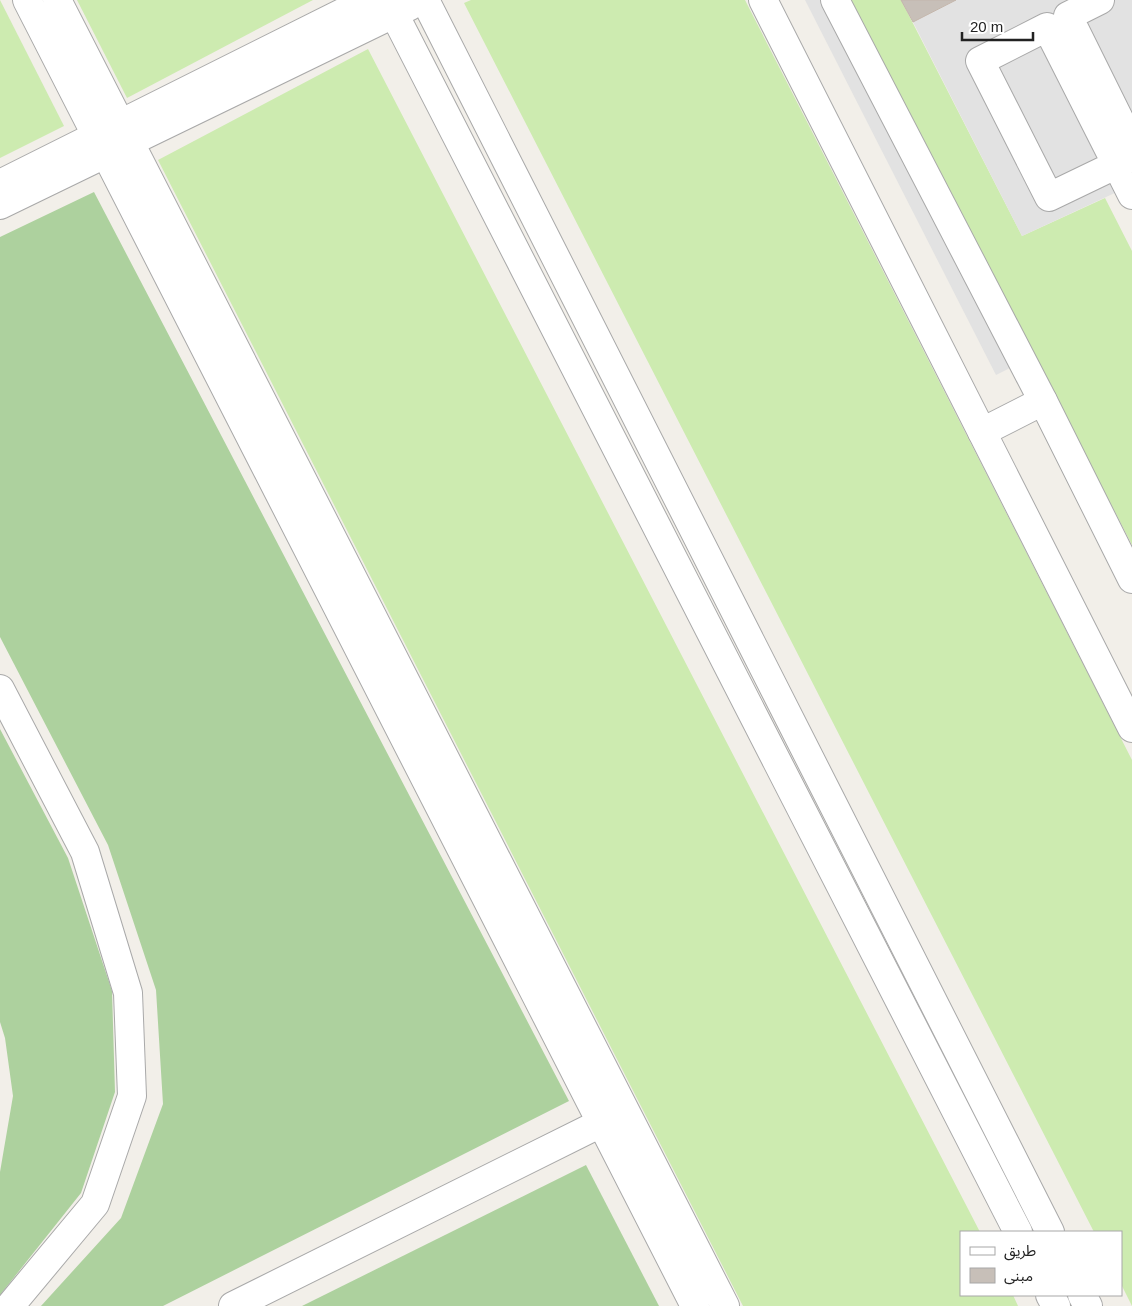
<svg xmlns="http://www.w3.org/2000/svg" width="1132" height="1306" viewBox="0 0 1132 1306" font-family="Arial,'Noto Sans Arabic',sans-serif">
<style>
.grass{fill:#cdebb0}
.forest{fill:#add19e}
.parking{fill:#e2e2e2}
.building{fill:#c7bfb8;stroke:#c4b6ab}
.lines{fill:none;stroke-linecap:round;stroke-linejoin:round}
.minor-casing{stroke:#a9a9a9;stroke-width:30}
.minor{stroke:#fff;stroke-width:28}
</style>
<rect width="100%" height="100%" fill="#f2efe9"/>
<g class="grass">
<polygon points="0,0 64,126 0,158"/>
<polygon points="77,0 313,0 127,98"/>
<polygon points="471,0 745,0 1132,760 1132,1306 1121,1284 1121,1232 1094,1232 464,3"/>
<polygon points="851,0 901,0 1022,236 1105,198 1132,251 1132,545"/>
<polygon points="368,49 980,1232 961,1232 961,1295 1013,1295 1018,1306 743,1306 158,160"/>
</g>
<g class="forest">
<polygon points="94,192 569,1101 163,1306 41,1306 121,1218 163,1104 156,990 108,845 0,637 0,237"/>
<polygon points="0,729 68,858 112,991 115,1092 81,1193 0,1295 0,1172 13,1096 5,1038 0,1022"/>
<polygon points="586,1165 659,1306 302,1306"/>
</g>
<g class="parking">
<polygon points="805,0 826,0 1012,367 996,375"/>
<polygon points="956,0 1132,0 1132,185 1022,236 913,22"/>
</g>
<polygon class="building" points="901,0 956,0 913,22"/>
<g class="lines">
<g class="minor-casing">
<g id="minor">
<polyline points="27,0 695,1306"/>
<polyline points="57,0 725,1306"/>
<polyline points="387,0 1018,1232"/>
<polyline points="425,0 1050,1232"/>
<polyline points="763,0 1132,728"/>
<polyline points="835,0 1043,401 1132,579"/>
<polyline points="1100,0 1068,16 1132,145"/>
<polyline points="1132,157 1049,197 980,61 1047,27 1132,195"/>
<polyline points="0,184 368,0"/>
<polyline points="0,205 410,6"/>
<polyline points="982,432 1043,401"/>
<polyline points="0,689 85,852 128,993 132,1096 95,1204 10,1306"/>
<polyline points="1050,1295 1056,1306"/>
<polyline points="1082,1295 1088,1306"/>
<polyline points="233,1306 601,1123"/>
</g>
</g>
<use href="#minor" class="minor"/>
</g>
<rect x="960" y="1231" width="162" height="65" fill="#ffffff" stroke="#a7a7a7"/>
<rect x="970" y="1247" width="25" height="8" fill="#ffffff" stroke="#a7a7a7"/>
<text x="1004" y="1256" font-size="15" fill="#222222">طريق</text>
<rect x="970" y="1268" width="25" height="15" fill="#c7bfb8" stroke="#a7a7a7"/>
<text x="1004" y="1281" font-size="15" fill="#222222">مبنى</text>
<path d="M962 32v8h71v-8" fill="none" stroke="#222222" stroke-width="2.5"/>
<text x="970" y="32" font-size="15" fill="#222222" stroke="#ffffff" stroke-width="4" paint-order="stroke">20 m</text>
</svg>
